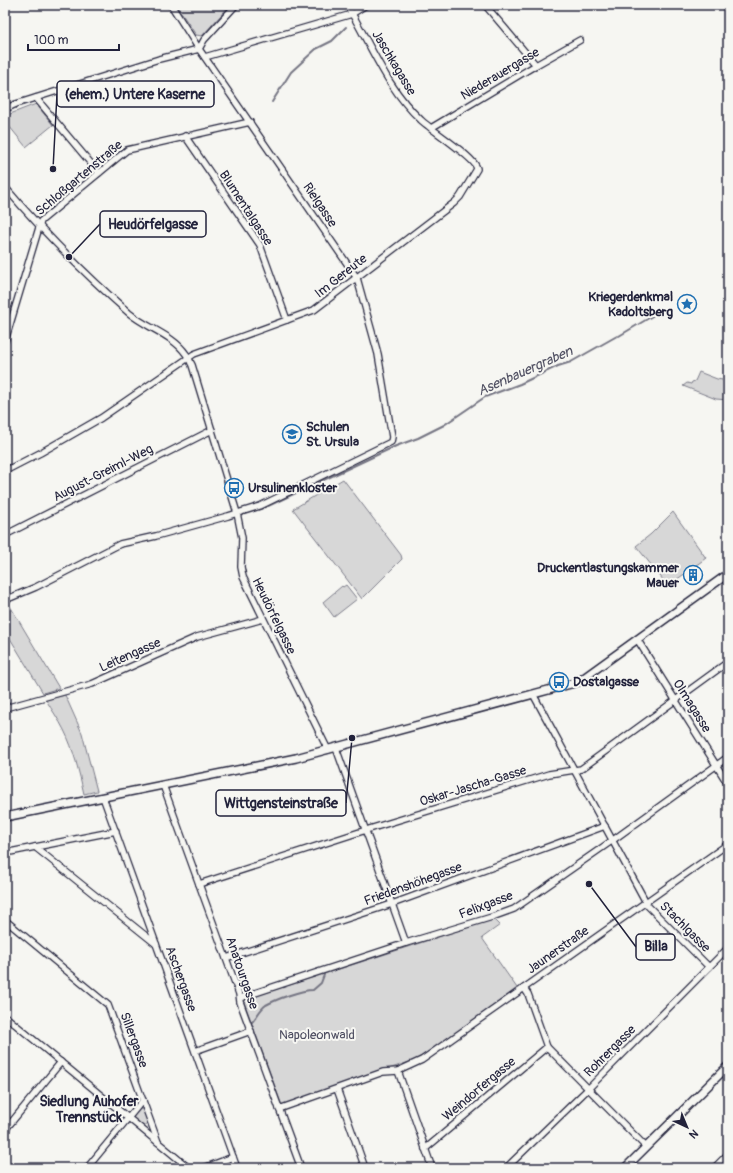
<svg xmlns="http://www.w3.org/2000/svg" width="733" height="1173" viewBox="0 0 733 1173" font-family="Pangolin,sans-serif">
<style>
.green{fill:#d7d7d7;stroke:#7c7c89}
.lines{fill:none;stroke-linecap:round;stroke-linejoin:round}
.stream{stroke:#757583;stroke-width:2}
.minor-casing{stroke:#22223b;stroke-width:8}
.tertiary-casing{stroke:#22223b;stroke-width:10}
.minor{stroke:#f6f6f2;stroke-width:5.5}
.tertiary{stroke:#f6f6f2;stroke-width:7}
.labels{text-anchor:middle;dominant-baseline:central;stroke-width:4;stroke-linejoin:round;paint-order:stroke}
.street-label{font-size:13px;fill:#22223b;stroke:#f6f6f2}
.poi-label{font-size:13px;font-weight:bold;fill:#22223b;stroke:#f6f6f2;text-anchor:start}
.park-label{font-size:13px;fill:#4f4f62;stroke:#f6f6f2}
.water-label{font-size:14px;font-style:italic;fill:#535365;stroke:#f6f6f2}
.neighbourhood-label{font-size:14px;font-weight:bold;fill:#22223b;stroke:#f6f6f2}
.leader{fill:none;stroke:#22223b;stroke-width:1.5}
.callout-dot{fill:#22223b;stroke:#f6f6f2;stroke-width:1.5}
.callout{fill:#f6f6f2;stroke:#22223b;stroke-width:1.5}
.callout-label{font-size:14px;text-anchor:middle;font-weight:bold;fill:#22223b}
</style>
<rect width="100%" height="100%" fill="#f6f6f2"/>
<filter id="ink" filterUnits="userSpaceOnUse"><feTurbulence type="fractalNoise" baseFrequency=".025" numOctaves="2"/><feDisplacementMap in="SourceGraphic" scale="8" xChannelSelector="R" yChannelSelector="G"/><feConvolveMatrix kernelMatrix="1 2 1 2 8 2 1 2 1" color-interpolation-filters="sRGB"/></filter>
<g filter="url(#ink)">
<g class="green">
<polygon points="176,5 230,5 202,36 196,35"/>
<polygon points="36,104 53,125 26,147 5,121 5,116"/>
<polygon points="699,372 717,379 728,381 728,400 716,399 683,386 687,383 691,384 692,382 695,381"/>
<polygon points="343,479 401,555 402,559 362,599 293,509"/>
<polygon points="673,512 706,558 668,586 636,546 651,534"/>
<polygon points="346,585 357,599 334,617 323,602 342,586 343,587"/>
<polygon points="10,606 59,688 43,693 5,630 5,608"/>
<path d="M65,695l17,38 15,58 -13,3c-5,-22 -10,-44 -20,-64 -5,-10 -12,-20 -18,-30z"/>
<polygon points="494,919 500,925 482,938 517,988 444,1042 415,1060 283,1105 281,1103 244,1002 246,999"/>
<polygon points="139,1109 143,1109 149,1124 143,1127 134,1120 133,1116"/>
</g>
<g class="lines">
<g class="stream">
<polyline points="272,102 291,72 316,49 332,41 346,27"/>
<polyline points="619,336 664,309"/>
<polyline points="268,506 396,446 418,438 444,425 485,397 520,384 558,366 571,362 617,336"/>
<path d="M252,1022c5,-5 8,-13 14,-17 11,-6 35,-15 47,-15l8,-7 3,-8"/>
</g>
<g class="minor-casing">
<g id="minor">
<polyline points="485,5 536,65"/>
<polyline points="199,49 204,40 236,5"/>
<polyline points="205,57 352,14 366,5"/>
<polyline points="36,98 99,173"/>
<polyline points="5,109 16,104 159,59 199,49"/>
<polyline points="431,128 536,65 580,40"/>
<polyline points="185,136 260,245 287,320"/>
<path d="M5,187c38,45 80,87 124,126 18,15 44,22 57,41 3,3 4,8 6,11l45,148 5,25 -1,29 2,10 85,173"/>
<polyline points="5,341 41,221 127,150 250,122"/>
<path d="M5,471l35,-18 61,-35 93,-64 120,-44 140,-107 6,-6 17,-28c0,-10 -47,-40 -56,-49 -34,-31 -51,-77 -74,-115"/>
<polyline points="5,535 212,430"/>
<polyline points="5,600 36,587 120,544 156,536 228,516 260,506 391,442 392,437 378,354 357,278 199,49 171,5"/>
<polyline points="637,639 728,784"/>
<polyline points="533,694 648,906 709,967"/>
<polyline points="5,708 92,684 197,637 263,619"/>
<polyline points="336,748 406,943"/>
<polyline points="163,785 239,994 240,1002 301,1168"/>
<polyline points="103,797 237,1168"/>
<polyline points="35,847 156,944"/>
<polyline points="5,853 116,831"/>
<polyline points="199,884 366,830 549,774 581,769 728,662"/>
<polyline points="5,920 108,1005 158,1142"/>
<polyline points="226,958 392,904 605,826"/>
<polyline points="524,988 528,994 547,1047 646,1147"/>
<polyline points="240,998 406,943 492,917 514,909 613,840 728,757"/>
<polyline points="5,1016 189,1168"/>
<polyline points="195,1051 251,1031"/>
<polyline points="398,1071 432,1168"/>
<polyline points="337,1089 365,1168"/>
<polyline points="279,1109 383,1072 398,1071 422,1060 728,844"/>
<polyline points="5,1130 61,1062"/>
<polyline points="425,1149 547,1047"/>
<polyline points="87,1168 143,1100"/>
<polyline points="204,1168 233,1157"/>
<polyline points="506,1168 588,1089 728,948"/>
<polyline points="714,1168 728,1154"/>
</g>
</g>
<g class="tertiary-casing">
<g id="tertiary">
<polyline points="5,817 296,758 578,682 725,576 728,579"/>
<polyline points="625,1168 728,1066"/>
</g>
</g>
<use href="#minor" class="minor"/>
<use href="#tertiary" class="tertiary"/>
</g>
</g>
<defs>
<g id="sight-ring" transform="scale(1)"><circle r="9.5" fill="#f6f6f2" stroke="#1f6fb2" stroke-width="1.5"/><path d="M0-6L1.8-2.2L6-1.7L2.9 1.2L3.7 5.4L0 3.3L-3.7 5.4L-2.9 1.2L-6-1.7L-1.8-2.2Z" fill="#1f6fb2"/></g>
<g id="school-ring" transform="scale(1)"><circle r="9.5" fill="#f6f6f2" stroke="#1f6fb2" stroke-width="1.5"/><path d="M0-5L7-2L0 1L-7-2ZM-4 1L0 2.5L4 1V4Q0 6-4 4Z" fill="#1f6fb2"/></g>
<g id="bus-ring" transform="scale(1)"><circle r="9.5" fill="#f6f6f2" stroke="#1f6fb2" stroke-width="1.5"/><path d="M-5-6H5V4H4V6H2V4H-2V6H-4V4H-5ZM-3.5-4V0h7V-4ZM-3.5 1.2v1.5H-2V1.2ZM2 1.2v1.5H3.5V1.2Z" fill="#1f6fb2"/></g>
<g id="building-ring" transform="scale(1)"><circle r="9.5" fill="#f6f6f2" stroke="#1f6fb2" stroke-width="1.5"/><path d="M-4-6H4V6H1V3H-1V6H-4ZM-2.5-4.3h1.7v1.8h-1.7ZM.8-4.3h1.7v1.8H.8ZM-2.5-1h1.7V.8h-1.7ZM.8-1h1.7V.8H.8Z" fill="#1f6fb2"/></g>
</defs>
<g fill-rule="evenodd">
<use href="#sight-ring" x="687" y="304"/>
<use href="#school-ring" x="292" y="434"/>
<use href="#bus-ring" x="234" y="488"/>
<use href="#building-ring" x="693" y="575"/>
<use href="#bus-ring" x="559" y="682"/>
</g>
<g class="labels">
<g class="street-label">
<text transform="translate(394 63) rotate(59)">Jaschkagasse</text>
<text transform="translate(500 74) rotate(-31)">Niederauergasse</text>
<text transform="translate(79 178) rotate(-40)">Schloßgartenstraße</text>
<text transform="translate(320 205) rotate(56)">Rielgasse</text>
<text transform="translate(246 208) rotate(57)">Blumentalgasse</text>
<text transform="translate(341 276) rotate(-38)">Im Gereute</text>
<text transform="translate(103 473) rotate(-27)">August-Greiml-Weg</text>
<text transform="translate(274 616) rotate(64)">Heudörfelgasse</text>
<text transform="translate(130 655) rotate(-24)">Leitengasse</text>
<text transform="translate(692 706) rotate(58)">Olmagasse</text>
<text transform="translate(473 786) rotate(-17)">Oskar-Jascha-Gasse</text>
<text transform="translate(413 884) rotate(-20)">Friedenshöhegasse</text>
<text transform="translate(486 905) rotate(-21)">Felixgasse</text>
<text transform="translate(685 927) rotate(45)">Stachlgasse</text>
<text transform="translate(558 950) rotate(-35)">Jaunerstraße</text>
<text transform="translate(242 973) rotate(71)">Anatourgasse</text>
<text transform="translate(181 979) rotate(70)">Aschergasse</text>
<text transform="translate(134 1040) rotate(70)">Sillergasse</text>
<text transform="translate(610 1051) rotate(-45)">Rohrergasse</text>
<text transform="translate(479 1089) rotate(-40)">Weindorfergasse</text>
</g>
<g class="poi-label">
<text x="673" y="297" text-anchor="end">Kriegerdenkmal<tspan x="673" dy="15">Kadoltsberg</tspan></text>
<text x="306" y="427">Schulen<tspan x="306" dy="15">St. Ursula</tspan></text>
<text x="248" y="488">Ursulinenkloster</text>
<text x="679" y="568" text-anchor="end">Druckentlastungskammer<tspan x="679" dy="15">Mauer</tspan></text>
<text x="573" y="682">Dostalgasse</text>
</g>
<g class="park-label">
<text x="317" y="1035">Napoleonwald</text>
</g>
<g class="water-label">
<text transform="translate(525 371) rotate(-24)">Asenbauergraben</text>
</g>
<g class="neighbourhood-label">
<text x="89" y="1101">Siedlung Auhofer<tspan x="89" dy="16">Trennstück</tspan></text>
</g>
</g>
<path class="leader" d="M53 169L57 94M69 257L100 224M352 738L346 803M589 884L636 947"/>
<g class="callout-dot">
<circle cx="53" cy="169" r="4"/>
<circle cx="69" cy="257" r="4"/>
<circle cx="352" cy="738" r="4"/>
<circle cx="589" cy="884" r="4"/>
</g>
<g class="callout">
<rect x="57" y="81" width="157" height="26" rx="4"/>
<rect x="100" y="211" width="106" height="26" rx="4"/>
<rect x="216" y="790" width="130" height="26" rx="4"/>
<rect x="636" y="934" width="39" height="26" rx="4"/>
</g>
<g class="callout-label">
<text x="135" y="99">(ehem.) Untere Kaserne</text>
<text x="153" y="229">Heudörfelgasse</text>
<text x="281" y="808">Wittgensteinstraße</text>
<text x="656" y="951">Billa</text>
</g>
<rect width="733" height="1173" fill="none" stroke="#f6f6f2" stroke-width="20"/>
<rect x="10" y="10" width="713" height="1153" fill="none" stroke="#22223b" stroke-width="1.5" filter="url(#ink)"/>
<g transform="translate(687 1127) rotate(136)" stroke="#f6f6f2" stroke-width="3" paint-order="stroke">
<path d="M0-3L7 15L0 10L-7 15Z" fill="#22223b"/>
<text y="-6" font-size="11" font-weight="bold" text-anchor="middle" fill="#22223b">N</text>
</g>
<path d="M28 44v6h91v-6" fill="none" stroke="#22223b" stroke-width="2"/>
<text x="34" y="44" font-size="12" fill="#22223b" stroke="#f6f6f2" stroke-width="3" paint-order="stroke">100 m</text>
</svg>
